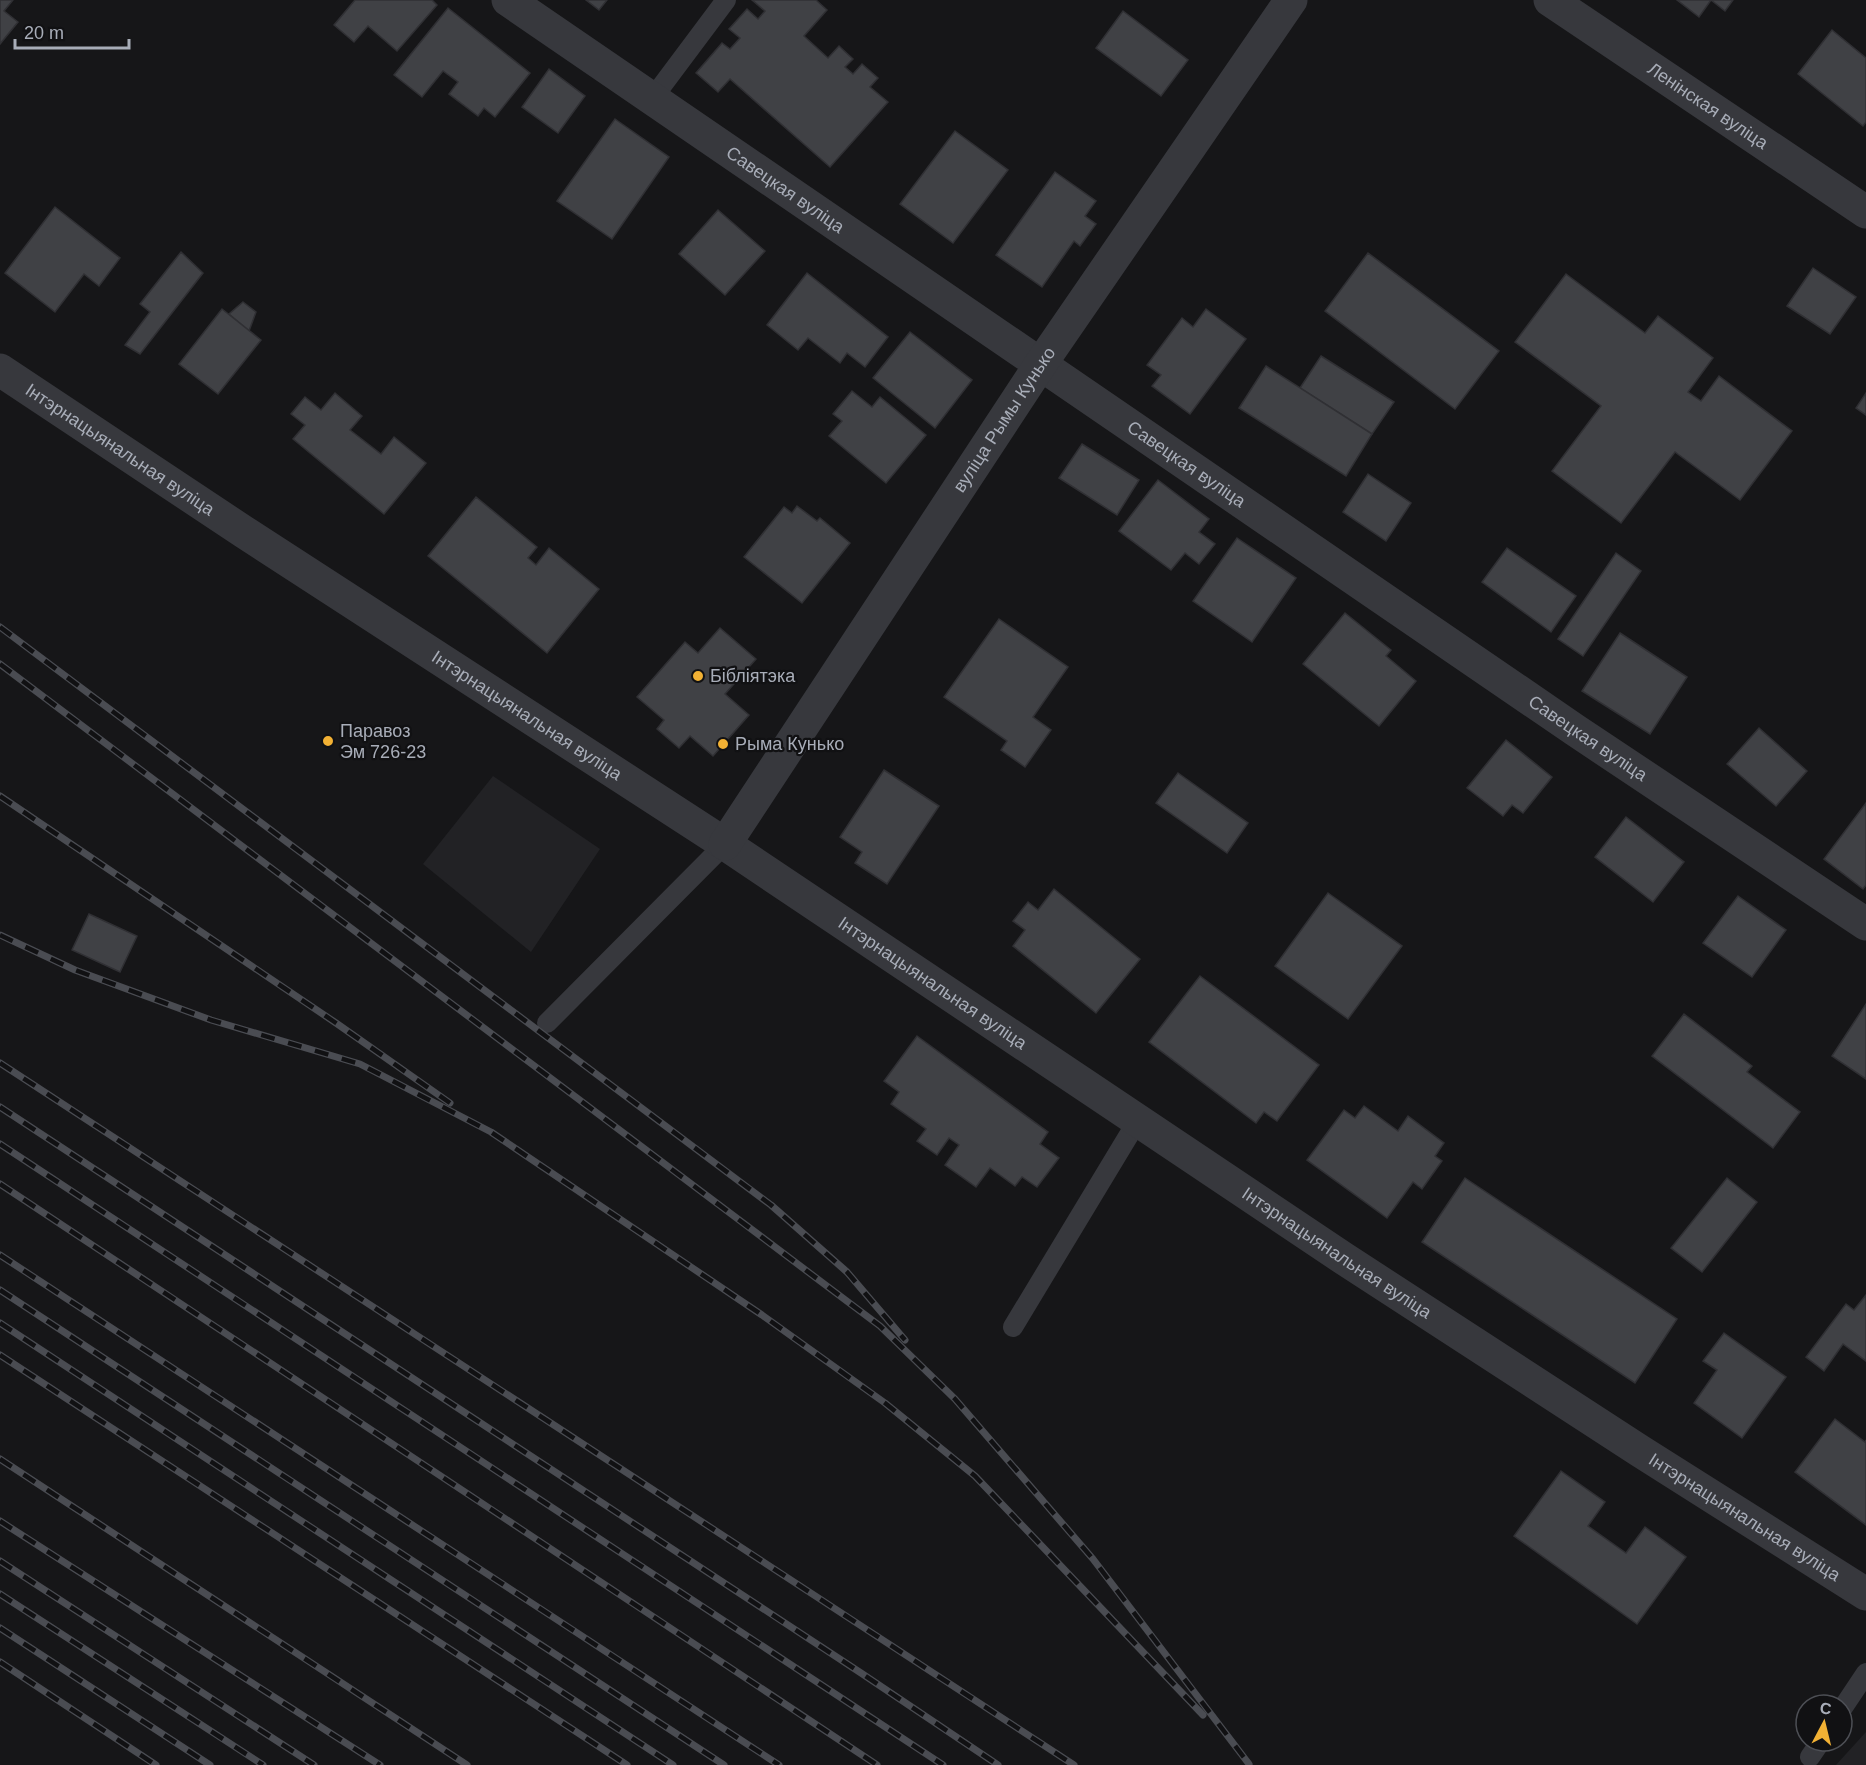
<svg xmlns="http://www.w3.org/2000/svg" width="1866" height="1765" viewBox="0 0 1866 1765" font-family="Helvetica,sans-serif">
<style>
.built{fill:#222225}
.building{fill:#404145;stroke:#303034;stroke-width:1.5}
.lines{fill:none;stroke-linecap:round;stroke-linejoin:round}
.service{stroke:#37383d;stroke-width:20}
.minor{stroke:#37383d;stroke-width:33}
.tertiary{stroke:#37383d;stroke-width:33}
.rail-casing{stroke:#4a4c52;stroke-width:7}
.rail{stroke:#111113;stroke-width:4.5;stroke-dasharray:14;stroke-linecap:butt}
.poi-dot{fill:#f2b134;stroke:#111113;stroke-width:2}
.labels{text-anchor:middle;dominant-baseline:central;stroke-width:4.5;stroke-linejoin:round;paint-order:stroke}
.street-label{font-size:18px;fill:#a8adb8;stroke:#111113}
.poi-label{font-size:18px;fill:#a8adb8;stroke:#111113;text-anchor:start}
</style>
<rect width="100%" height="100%" fill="#161618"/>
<g class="built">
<polygon points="493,776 600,849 531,952 423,864"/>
<polygon points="1866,1732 1866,1765 1836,1765"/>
</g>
<g class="building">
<polygon points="0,0 13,0 4,11 18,22 0,44"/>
<polygon points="355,0 432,0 437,5 397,51 368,26 354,42 334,25"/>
<polygon points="586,0 607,0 599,10"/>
<polygon points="752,0 816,0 827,10 804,36 828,58 839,46 853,59 845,67 853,74 862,64 878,78 870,87 888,102 830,167 730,79 718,92 696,73 722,43 730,49 740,38 729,29 747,9 758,19 765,11"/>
<polygon points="1677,0 1733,0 1725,11 1711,0 1699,17"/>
<polygon points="448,8 530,73 495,117 484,108 478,116 449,94 458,82 443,71 422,97 394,75"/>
<polygon points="1123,11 1188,60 1161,96 1096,48"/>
<polygon points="1832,30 1866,58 1866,122 1863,126 1798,74"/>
<polygon points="549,69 585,96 558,133 522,107"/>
<polygon points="615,119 669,157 612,239 557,201"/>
<polygon points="955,131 1008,170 953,243 900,204"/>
<polygon points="1055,172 1096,201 1085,216 1096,224 1080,246 1074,241 1042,287 996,255"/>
<polygon points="55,207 120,258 99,286 84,274 55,312 5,273"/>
<polygon points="718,210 765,251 725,295 679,254"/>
<polygon points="181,252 203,273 140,354 125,345 150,312 140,304"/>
<polygon points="1368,253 1499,351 1455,409 1325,311"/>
<polygon points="1813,268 1856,297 1830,334 1787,306"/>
<polygon points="807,273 888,337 865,367 847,353 840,363 808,338 798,350 767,325"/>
<polygon points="1566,274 1645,333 1658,316 1713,358 1688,392 1701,401 1719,376 1792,431 1740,500 1675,452 1621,523 1552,471 1601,406 1515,342"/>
<polygon points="243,302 256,312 249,331 229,314"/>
<polygon points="222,309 261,340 218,394 179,364"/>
<polygon points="1206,309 1246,339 1190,414 1152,386 1161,375 1147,365 1182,318 1193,327"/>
<polygon points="910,332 972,380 935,428 873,378"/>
<polygon points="1321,356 1394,402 1372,434 1300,388"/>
<polygon points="1266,366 1372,434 1346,476 1239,408"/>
<polygon points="852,391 872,407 880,397 926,435 886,483 829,436 842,421 833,414"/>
<polygon points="335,393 362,416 350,430 381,454 394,437 426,463 384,514 293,439 305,425 291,414 305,397 321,410"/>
<polygon points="1866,393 1866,415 1856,408"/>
<polygon points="1082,444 1139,480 1117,515 1059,478"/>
<polygon points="1368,474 1411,503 1386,541 1343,512"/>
<polygon points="1158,480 1209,519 1199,532 1215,544 1199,564 1185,553 1171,570 1119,531"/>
<polygon points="476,497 537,547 528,558 536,565 549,548 599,589 547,653 428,556"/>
<polygon points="797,506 817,521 820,518 850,543 802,603 744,557 784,507 792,513"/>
<polygon points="1237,538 1296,578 1252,642 1193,601"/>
<polygon points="1507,548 1576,596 1551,632 1482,582"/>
<polygon points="1616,553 1641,571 1583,656 1558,639"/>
<polygon points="1345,613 1391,650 1386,656 1416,681 1379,726 1303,664"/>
<polygon points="999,619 1068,667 1033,717 1051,730 1025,767 1001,750 1007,741 944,697"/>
<polygon points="720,628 756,659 725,694 749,715 713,756 690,736 679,748 657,729 664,720 637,697 685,642 698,653"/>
<polygon points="1620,633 1687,677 1650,734 1582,691"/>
<polygon points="1759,728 1807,771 1776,806 1727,764"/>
<polygon points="1506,740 1552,777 1523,813 1512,805 1503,816 1467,788"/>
<polygon points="884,770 939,806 887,884 855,863 862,852 840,837"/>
<polygon points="1178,773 1248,823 1227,853 1156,803"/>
<polygon points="1866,803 1866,885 1863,889 1824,859"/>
<polygon points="1626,817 1684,862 1653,902 1595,857"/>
<polygon points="1054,889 1140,959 1096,1013 1013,946 1025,930 1013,921 1028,902 1038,910"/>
<polygon points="1328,893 1402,946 1348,1019 1275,966"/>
<polygon points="1738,896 1786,930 1752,977 1703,943"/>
<polygon points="89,914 137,936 120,972 72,950"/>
<polygon points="1200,976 1319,1065 1277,1121 1264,1112 1256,1123 1149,1042"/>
<polygon points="1866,1004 1866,1079 1832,1056"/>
<polygon points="1684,1014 1752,1066 1747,1072 1800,1112 1773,1148 1652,1056"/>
<polygon points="917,1036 1048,1132 1040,1144 1059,1158 1037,1187 1022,1177 1015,1186 990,1168 976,1187 945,1165 959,1145 949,1138 937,1155 917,1141 926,1129 891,1104 899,1092 884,1081"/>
<polygon points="1364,1106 1398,1131 1408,1116 1444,1143 1435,1156 1442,1161 1422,1189 1413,1182 1387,1218 1307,1160 1344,1110 1355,1118"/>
<polygon points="1465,1178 1677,1319 1635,1383 1422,1242"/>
<polygon points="1727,1178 1757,1202 1702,1272 1671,1248"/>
<polygon points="1866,1295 1866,1361 1843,1344 1824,1371 1806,1357 1846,1304 1854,1310"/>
<polygon points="1724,1333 1786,1377 1742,1438 1694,1403 1717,1370 1703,1361"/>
<polygon points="1835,1419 1865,1442 1866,1440 1866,1525 1795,1472"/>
<polygon points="1561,1471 1605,1502 1588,1526 1626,1553 1645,1527 1686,1557 1637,1624 1514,1536"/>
</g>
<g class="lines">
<g class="service">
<polyline points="652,99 726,0"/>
<polyline points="547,1023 725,844"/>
<polyline points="1013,1327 1138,1120"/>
<polyline points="1842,1709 1866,1673"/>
<polyline points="1810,1757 1821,1741"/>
</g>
<path class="minor" id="s1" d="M508,0l1067,730 291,194"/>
<g class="tertiary">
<path id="s2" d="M1550,0l316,212"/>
<path id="s3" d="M0,370l244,162 481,312 618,414 297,193 226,143"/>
<path id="s4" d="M725,844l315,-479 251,-365"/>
</g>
<g class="rail-casing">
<g id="rail">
<polyline points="0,627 771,1205 847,1272 905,1340"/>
<polyline points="0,664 880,1326 955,1399 1093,1559 1249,1764"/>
<polyline points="0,796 336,1023 450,1103"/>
<polyline points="0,935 75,970 211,1020 360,1064 491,1132 762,1315 885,1403 975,1476 1203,1715"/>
<polyline points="0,1063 1074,1765"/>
<polyline points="0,1107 861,1673 998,1765"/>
<polyline points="0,1144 943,1765"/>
<polyline points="0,1184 877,1765"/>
<polyline points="0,1255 779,1765"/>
<polyline points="0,1290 724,1765"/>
<polyline points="0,1323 673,1765"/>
<polyline points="0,1355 627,1765"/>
<polyline points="0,1459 467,1765"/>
<polyline points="0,1521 380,1765"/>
<polyline points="0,1561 314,1765"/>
<polyline points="0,1594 263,1765"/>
<polyline points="0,1628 210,1765"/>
<polyline points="0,1662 156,1765"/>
</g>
</g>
<use href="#rail" class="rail"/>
</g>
<g class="poi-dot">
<circle cx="698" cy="676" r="6"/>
<circle cx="328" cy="741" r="6"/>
<circle cx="723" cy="744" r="6"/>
</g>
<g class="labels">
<g class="street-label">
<text stroke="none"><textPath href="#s2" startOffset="190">Ленінская вуліца</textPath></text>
<text stroke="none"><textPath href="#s1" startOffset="336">Савецкая вуліца</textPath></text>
<text stroke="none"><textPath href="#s4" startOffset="508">вуліца Рымы Кунько</textPath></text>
<text stroke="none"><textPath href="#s3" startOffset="144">Інтэрнацыянальная вуліца</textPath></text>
<text stroke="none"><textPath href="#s1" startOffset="822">Савецкая вуліца</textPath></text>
<text stroke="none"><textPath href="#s3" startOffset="630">Інтэрнацыянальная вуліца</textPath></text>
<text stroke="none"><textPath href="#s1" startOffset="1308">Савецкая вуліца</textPath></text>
<text stroke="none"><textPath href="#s3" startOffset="1116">Інтэрнацыянальная вуліца</textPath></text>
<text stroke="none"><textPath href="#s3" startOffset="1602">Інтэрнацыянальная вуліца</textPath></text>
<text stroke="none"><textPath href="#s3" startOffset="2088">Інтэрнацыянальная вуліца</textPath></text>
</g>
<g class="poi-label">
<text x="710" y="676">Бібліятэка</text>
<text x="340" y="731">Паравоз<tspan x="340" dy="21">Эм 726-23</tspan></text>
<text x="735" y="744">Рыма Кунько</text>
</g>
</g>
<g transform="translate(1824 1723) rotate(7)"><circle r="28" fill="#111113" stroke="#4d4f55" stroke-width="1.5"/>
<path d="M0-4.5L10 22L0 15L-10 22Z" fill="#f2b134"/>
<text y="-9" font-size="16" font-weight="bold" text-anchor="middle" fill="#a8adb8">С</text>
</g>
<path d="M15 39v9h114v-9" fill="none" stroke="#a8adb8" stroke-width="3"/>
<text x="24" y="39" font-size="18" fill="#a8adb8" stroke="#111113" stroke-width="4.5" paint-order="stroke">20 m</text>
</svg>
